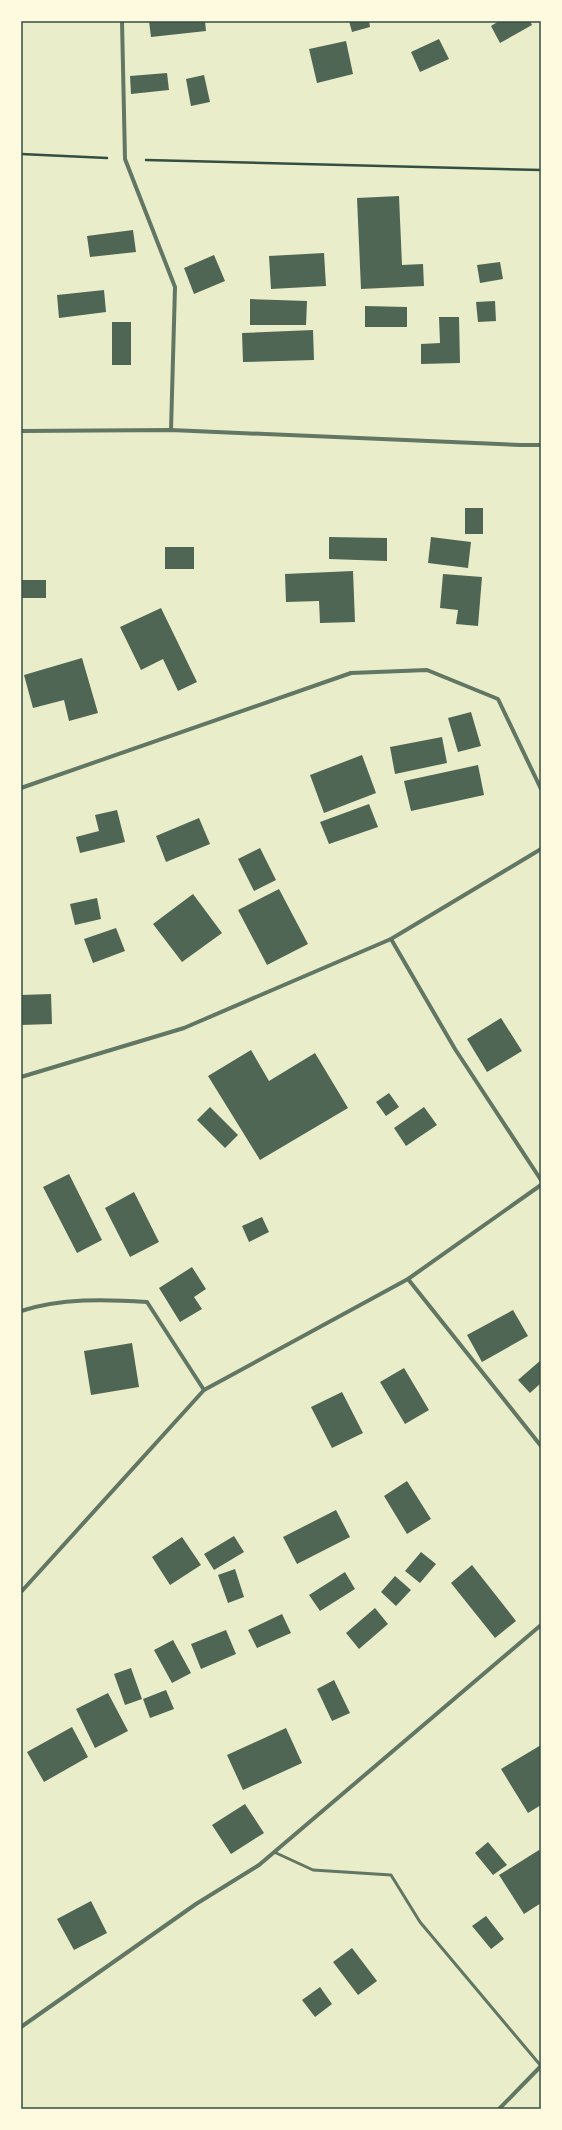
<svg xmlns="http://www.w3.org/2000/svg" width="562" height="2130" viewBox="0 0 562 2130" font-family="'Titillium Web',sans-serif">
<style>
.building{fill:#4f6655}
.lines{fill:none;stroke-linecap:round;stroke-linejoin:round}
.path{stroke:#344e41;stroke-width:2.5}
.service{stroke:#617663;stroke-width:3}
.minor{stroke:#617663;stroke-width:4}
.neatline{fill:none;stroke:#344e41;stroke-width:1.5}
</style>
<rect width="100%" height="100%" fill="#e9edc9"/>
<g class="building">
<polygon points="149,21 205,21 206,31 151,37"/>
<polygon points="349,21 369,21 370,27 352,32"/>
<polygon points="499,21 530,21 532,25 500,43 491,26"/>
<polygon points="439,39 449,59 420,72 411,52"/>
<polygon points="346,41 353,74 317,83 309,49"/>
<polygon points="167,73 169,90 131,94 130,76"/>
<polygon points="204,75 210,102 191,106 186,79"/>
<polygon points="399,196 402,265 423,264 424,286 361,289 357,198"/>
<polygon points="133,230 136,252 90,257 87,236"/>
<polygon points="324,253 326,286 271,289 269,256"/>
<polygon points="214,255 225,281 194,294 184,268"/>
<polygon points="500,262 503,279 480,283 477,265"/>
<polygon points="104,290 106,312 59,318 57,295"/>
<polygon points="250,299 307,301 306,325 250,325"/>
<polygon points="495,301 496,321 478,322 476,302"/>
<polygon points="365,306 407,307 407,327 365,327"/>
<polygon points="439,317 459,317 460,363 421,364 421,344 440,343"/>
<rect x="112" y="322" width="19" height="43"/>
<polygon points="313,330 314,360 243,362 242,333"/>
<rect x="465" y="508" width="18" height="26"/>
<polygon points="329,537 387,538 387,561 329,559"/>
<polygon points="431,537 471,542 468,568 428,563"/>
<rect x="165" y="547" width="29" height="22"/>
<polygon points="353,571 355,622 320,623 319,601 286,602 285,574"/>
<polygon points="443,574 482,577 478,626 456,624 458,610 440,608"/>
<rect x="21" y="580" width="25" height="18"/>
<polygon points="161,608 197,682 178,691 163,659 141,670 120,627"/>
<polygon points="82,658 98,713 69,721 64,700 33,708 24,675"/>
<polygon points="471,712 481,746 458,752 448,718"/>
<polygon points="442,737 447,763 395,774 390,747"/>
<polygon points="362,755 376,793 324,813 310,775"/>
<polygon points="478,765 484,795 411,811 404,781"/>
<polygon points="369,804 378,827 329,844 320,822"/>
<polygon points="117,810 125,842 80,853 76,837 99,831 95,815"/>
<polygon points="199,818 210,844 166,862 156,836"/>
<polygon points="260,848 276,880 254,891 238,859"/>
<polygon points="279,889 308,944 267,965 238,910"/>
<polygon points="193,894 222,933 182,962 153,924"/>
<polygon points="97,898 101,919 75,925 70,904"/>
<polygon points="116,928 125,951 93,963 84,939"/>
<polygon points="51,994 52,1024 21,1025 21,995"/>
<polygon points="501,1018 522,1051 487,1072 467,1039"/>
<polygon points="251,1050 269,1081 315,1053 348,1108 260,1160 208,1076"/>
<polygon points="389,1093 399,1107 386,1116 376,1102"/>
<polygon points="210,1107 238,1135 225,1148 197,1120"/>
<polygon points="424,1107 437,1125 406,1146 394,1128"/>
<polygon points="69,1174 102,1240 77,1253 43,1187"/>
<polygon points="134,1192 159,1242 130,1257 105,1208"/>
<polygon points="262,1217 269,1232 249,1242 242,1226"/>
<polygon points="192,1267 206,1289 194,1297 202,1309 180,1322 159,1288"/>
<polygon points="513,1310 528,1336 482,1362 467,1335"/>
<polygon points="132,1343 139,1387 91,1395 84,1351"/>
<polygon points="541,1360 541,1383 530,1393 518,1380"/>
<polygon points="404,1368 429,1410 405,1424 380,1382"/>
<polygon points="342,1392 363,1433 332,1448 311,1407"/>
<polygon points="407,1481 431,1519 407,1534 384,1496"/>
<polygon points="336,1510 350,1537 297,1564 283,1537"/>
<polygon points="234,1536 244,1552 214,1570 204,1554"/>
<polygon points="182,1537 201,1565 170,1585 152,1557"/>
<polygon points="421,1552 436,1564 420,1583 405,1571"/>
<polygon points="472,1565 516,1621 495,1638 451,1583"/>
<polygon points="235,1569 244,1597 228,1603 218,1575"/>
<polygon points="345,1572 355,1589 320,1611 309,1595"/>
<polygon points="395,1576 411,1590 396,1606 381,1592"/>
<polygon points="375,1608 388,1624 359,1649 346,1633"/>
<polygon points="282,1614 291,1633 257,1648 248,1630"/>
<polygon points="226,1630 236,1654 201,1669 191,1644"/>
<polygon points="173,1640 191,1673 172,1683 154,1650"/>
<polygon points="131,1668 142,1699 125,1705 114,1674"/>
<polygon points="334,1680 350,1713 332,1721 317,1689"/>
<polygon points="166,1690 174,1709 150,1718 143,1699"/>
<polygon points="108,1693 128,1731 95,1748 76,1709"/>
<polygon points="72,1727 88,1757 44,1782 27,1752"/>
<polygon points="286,1728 302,1763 243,1790 227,1755"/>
<polygon points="541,1745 541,1805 528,1813 501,1769"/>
<polygon points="245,1804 264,1833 231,1854 212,1825"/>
<polygon points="488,1842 507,1865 493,1875 475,1853"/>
<polygon points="539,1850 541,1853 541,1903 524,1914 499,1875"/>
<polygon points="91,1901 107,1933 74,1950 57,1919"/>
<polygon points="486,1916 504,1939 491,1949 472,1926"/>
<polygon points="352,1948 377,1981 358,1995 333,1962"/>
<polygon points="320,1987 332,2004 315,2017 302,2000"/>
</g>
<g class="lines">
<g class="path">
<polyline points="21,154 107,158"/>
<polyline points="146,160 541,170"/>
</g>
<polyline class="service" points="274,1852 313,1870 391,1875 420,1922 541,2066"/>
<g class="minor">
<polyline points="122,21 125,159 175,287 171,430"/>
<polyline points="21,431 171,430 520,445 541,445"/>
<polyline points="21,788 351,673 427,670 498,699 541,789"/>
<polyline points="391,939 455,1049 541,1180"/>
<polyline points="21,1077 184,1028 391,939 541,849"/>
<polyline points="408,1279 541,1446"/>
<path d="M21,1311c40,-13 84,-12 126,-9l57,88"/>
<polyline points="21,1592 204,1390 408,1279 541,1185"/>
<polyline points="21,2027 196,1904 259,1865 541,1625"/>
<polyline points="499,2109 541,2066"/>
</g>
</g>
<rect width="562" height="2130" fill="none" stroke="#fefae0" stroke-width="44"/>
<rect x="22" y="22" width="518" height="2086" class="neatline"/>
</svg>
